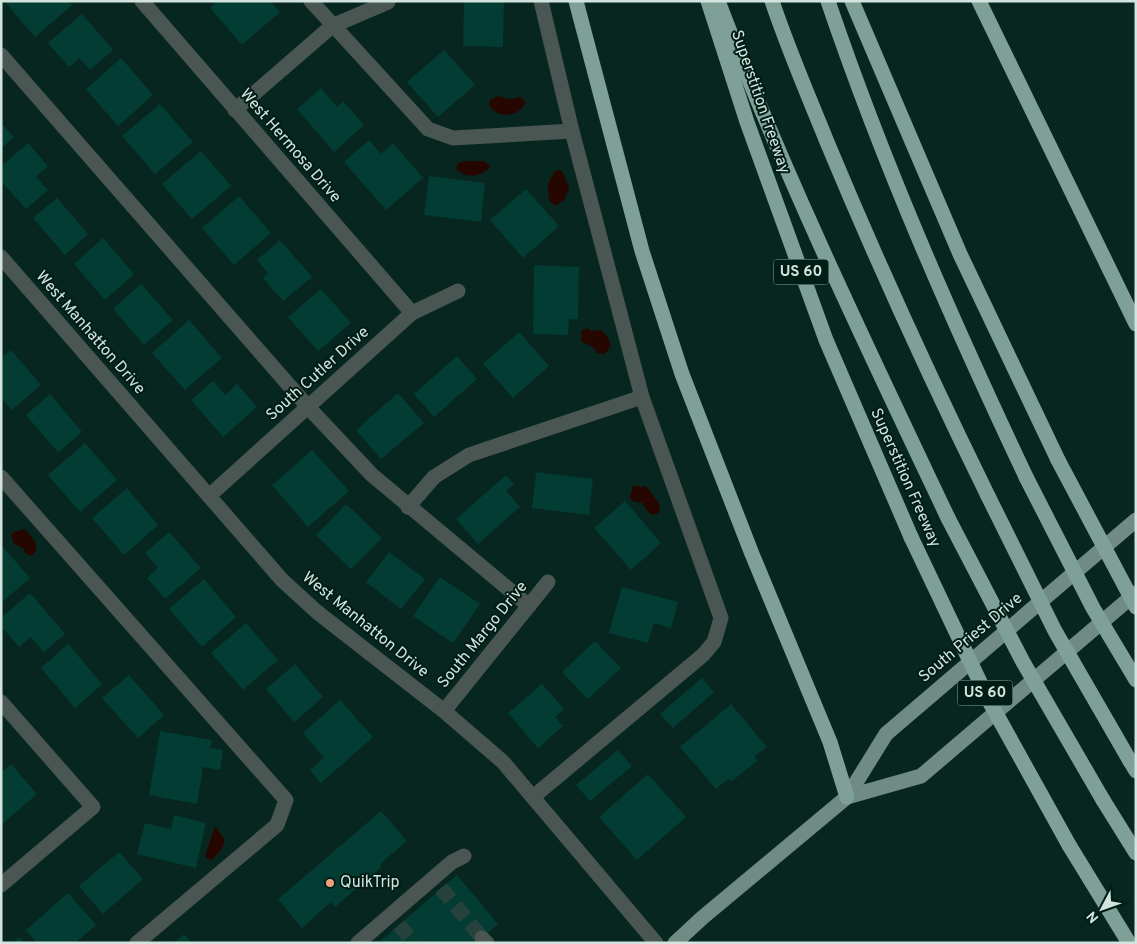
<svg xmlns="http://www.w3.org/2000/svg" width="1137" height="944" viewBox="0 0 1137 944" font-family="Overpass,sans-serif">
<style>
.water{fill:#260700}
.building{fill:#023c32}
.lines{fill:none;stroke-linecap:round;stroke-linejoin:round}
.minor-tunnel{stroke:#26423d;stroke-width:15;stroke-dasharray:15 8;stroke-linecap:butt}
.minor{stroke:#495652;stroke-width:15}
.major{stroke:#708b83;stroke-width:15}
.highway{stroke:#7fa097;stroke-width:15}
.highway-bridge{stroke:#7fa097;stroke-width:15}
.poi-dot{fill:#f1a17d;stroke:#001d16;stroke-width:2}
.labels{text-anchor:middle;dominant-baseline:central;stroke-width:4;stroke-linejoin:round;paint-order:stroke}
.shield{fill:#001d16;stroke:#94a8a3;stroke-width:1}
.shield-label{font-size:15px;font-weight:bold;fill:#d3e4df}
.street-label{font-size:16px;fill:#d3e4df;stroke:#001d16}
.poi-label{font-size:16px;fill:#d3e4df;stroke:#001d16;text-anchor:start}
</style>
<rect width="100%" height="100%" fill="#072620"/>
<g class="water">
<path d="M498,96l11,3 11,-2 6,5c-7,15 -28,18 -37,3l1,-5z"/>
<path d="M464,161h20l6,5c-4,8 -18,12 -27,8 -3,-1 -5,-4 -7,-6l3,-5z"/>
<polygon points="559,170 562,171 569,187 568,193 565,197 565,200 555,206 549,200 548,184 555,171"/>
<polygon points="587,328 591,331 602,330 608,338 611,346 605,354 597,353 594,348 581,341 581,331"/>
<path d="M633,485l8,2 5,-1 13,17 1,8c-8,9 -14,-1 -18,-8l-10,-2 -2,-4z"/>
<path d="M25,529c7,8 17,18 7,27l-6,-2 -3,-6 -9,-4 -3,-9 3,-3z"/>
<polygon points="215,826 225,840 222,849 211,861 205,856"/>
</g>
<g class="building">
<polygon points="4,1 69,1 72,5 35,37"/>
<polygon points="217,1 270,1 280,12 242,45 210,8"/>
<polygon points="464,1 504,1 503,47 463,46"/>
<polygon points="82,14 113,50 90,70 79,58 69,67 48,43"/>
<polygon points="444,50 475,85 438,117 407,82"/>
<polygon points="121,58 153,95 118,126 86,89"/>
<polygon points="321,88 337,107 343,101 364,125 334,152 297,109"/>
<polygon points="160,104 193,142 155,174 122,136"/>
<polygon points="1,123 14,137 1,148"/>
<polygon points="369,140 381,154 393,143 423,178 386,210 344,162"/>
<polygon points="28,143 48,166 36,177 48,190 26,209 1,181 1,166"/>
<polygon points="201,151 231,186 192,219 162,184"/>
<polygon points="429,176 485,183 481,222 424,215"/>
<polygon points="526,189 559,226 523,258 490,220"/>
<polygon points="239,196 271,233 234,265 202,228"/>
<polygon points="57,198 88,234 65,255 33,218"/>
<polygon points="103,238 134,274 105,300 74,264"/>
<polygon points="280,240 312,277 283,301 263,278 268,273 257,260"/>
<polygon points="534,265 579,267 578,319 569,319 568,335 533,334"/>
<polygon points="141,284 173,320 144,345 113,309"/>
<polygon points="321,289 351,323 318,351 288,317"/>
<polygon points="189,320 222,358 185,390 152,353"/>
<polygon points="519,332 549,366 513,398 483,364"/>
<polygon points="11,350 41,385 12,410 1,398 1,358"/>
<polygon points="457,356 477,379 434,417 414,394"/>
<polygon points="213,381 225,395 237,384 257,407 223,437 191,400"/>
<polygon points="398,393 424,423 381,459 356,430"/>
<polygon points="50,394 82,432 58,452 26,415"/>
<polygon points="85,443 117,480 80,512 48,475"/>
<polygon points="312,450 349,491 308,527 272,485"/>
<polygon points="536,472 593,479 589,515 532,508"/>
<polygon points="506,475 514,484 506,491 520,507 478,544 456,519"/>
<polygon points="127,488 158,525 124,555 92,518"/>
<polygon points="625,501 661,543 631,570 594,528"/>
<polygon points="346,504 382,538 351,569 316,535"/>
<polygon points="169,532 201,568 165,599 147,578 158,568 145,553"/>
<polygon points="1,545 30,578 1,603"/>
<polygon points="389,552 425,579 401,609 366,582"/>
<polygon points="440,577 480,604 453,643 413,616"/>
<polygon points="204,579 236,617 202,647 169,609"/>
<polygon points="622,587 678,602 671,628 654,623 648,643 609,633"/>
<polygon points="30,593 65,634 44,652 31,637 19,647 1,626 1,618"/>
<polygon points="246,623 278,660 243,690 211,653"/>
<polygon points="595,641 621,668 588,699 562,672"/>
<polygon points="68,644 102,684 75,708 41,668"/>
<polygon points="295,664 323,697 294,722 266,689"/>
<polygon points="129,675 164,715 138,738 102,698"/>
<polygon points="702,678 714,692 673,728 660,714"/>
<polygon points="542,684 564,709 555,717 563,726 538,748 508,713"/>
<polygon points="340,700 373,737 321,783 310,770 324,758 303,733"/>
<polygon points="731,704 767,747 755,756 757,761 732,781 728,779 716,789 680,747"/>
<polygon points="160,731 212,740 210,748 223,750 220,770 203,767 197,804 149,795"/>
<polygon points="618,750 632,766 590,801 576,785"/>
<polygon points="11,764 37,794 1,825 1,773"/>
<polygon points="648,774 686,817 637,860 599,817"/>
<polygon points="381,811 407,841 380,864 381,867 335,907 331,902 302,928 278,899"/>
<polygon points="174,815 206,823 196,868 137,854 145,823 171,829"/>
<polygon points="119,852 143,879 103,914 79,886"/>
<polygon points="457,875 498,924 477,943 378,943"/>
<polygon points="68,893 96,925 75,943 37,943 26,930"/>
<polygon points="184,934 192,943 174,943"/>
<polygon points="19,937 25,943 12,943"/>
</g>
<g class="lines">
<g class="minor-tunnel">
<polyline points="441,888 482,938"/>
<polyline points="399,925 414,943"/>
</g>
<g class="minor">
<polyline points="142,1 412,313"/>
<polyline points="311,1 428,129 453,138 572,131"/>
<polyline points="1,55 308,407 372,475 529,606"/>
<polyline points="235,110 332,26 388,2"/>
<polyline points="1,257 282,580 317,612 444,711 503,762 656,943"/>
<polyline points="1,477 286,800 277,825 137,943"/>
<polyline points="209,496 412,313 458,291"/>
<polyline points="408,507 434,477 469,455 642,397"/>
<polyline points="1,702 93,807 1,885"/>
<polyline points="444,711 548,582"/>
<polyline points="533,797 703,655 714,642 721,618 642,397 572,131 541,1"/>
<polyline points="482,938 487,943"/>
<polyline points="358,943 452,862 464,856"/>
</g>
<g class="major">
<polyline points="847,797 921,776 1136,593"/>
<polyline points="675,943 702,918 847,797 886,734 1136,520"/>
</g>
<g class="highway">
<polyline points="576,1 642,251 682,374 752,554 830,742 847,797"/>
<polyline points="708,1 747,122 826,340 911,537"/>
<path d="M718,1c67,176 149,346 230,517"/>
<path d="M772,1c16,48 36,94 55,141 50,120 104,238 161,354"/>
<path d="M828,1c56,165 124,319 198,476"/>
<polyline points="852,1 960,254 1058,460"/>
<polyline points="979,1 1136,324"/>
<polyline points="1130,761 1136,771"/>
<polyline points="1103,800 1136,853"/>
<polyline points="1069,845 1129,943"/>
</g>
<g class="highway-bridge">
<polyline points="1058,460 1136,607"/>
<polyline points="1026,477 1093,608 1136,680"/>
<polyline points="988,496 1055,631 1130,761"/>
<polyline points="948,518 1023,662 1103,800"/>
<polyline points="911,537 988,699 1069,845"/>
</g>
</g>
<circle class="poi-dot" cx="330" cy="883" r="5"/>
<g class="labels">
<g class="shield">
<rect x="773.5" y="259.5" width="55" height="25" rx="4"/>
<rect x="957.5" y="680.5" width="55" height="25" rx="4"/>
</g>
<g class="shield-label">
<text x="801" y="272">US 60</text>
<text x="985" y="693">US 60</text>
</g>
<g class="street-label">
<text transform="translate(760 102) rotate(71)">Superstition Freeway</text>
<text transform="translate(290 146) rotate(49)">West Hermosa Drive</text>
<text transform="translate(90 333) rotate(49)">West Manhatton Drive</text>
<text transform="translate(318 374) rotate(-42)">South Cutler Drive</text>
<text transform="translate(905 478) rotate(66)">Superstition Freeway</text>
<text transform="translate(365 625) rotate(39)">West Manhatton Drive</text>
<text transform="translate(483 635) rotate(-51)">South Margo Drive</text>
<text transform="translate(971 638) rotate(-40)">South Priest Drive</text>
</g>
<g class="poi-label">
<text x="340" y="883">QuikTrip</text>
</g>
</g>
<rect width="1137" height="944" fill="none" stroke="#d3e4df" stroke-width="5"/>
<g transform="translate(1102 909) rotate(229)" stroke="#001d16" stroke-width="4" paint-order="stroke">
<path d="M0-4L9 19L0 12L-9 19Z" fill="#d3e4df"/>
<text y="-8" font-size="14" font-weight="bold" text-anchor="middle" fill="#d3e4df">N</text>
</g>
</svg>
